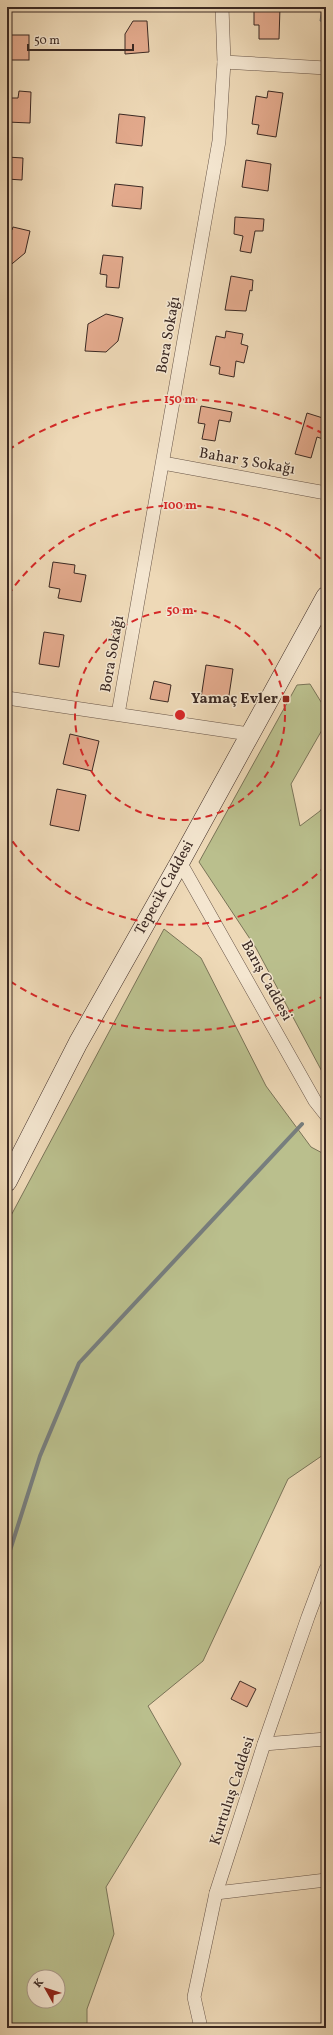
<svg xmlns="http://www.w3.org/2000/svg" width="333" height="2035" viewBox="0 0 333 2035" font-family="Vollkorn,serif">
<style>
.green{fill:#babf8d;stroke:#7a7458;fill-rule:evenodd}
.water{fill:#9fb7bb;stroke:#777e7e}
.lines{fill:none;stroke-linecap:round;stroke-linejoin:round}
.stream{stroke:#777e7e;stroke-width:4}
.building{fill:#e3aa8d;stroke:#3b2923}
.street-casing{stroke:#685548;stroke-width:14}
.secondary-casing{stroke:#3b2923;stroke-width:20}
.street{stroke:#f4e6d0;stroke-width:13}
.secondary{stroke:#f4e6d0;stroke-width:19}
.ring{fill:none;stroke:#d62828;stroke-width:2;stroke-dasharray:7 5}
.poi-dot{fill:#8f2418;stroke:#f4e6d0;stroke-width:1.5}
.labels{text-anchor:middle;dominant-baseline:central;stroke-width:3;stroke-linejoin:round;paint-order:stroke}
.street-label{font-size:15px;fill:#3b2923;stroke:#f4e6d0}
.poi-label{font-size:15px;font-weight:bold;fill:#3b2923;stroke:#f4e6d0;text-anchor:end}
.centre{fill:#d62828;stroke:#f4e6d0;stroke-width:2}
.ring-label{font-size:12px;text-anchor:middle;font-weight:bold;fill:#d62828;stroke:#f4e6d0;stroke-width:3;stroke-linejoin:round;paint-order:stroke}
</style>
<rect width="100%" height="100%" fill="#eed9b7"/>
<filter id="stains"><feTurbulence type="fractalNoise" baseFrequency=".005" numOctaves="4"/><feColorMatrix values="0 0 0 0 .2 0 0 0 0 .09 0 0 0 0 .02 0 0 0 .5 -.17"/></filter>
<radialGradient id="worn" r=".72"><stop offset=".6" stop-color="#630" stop-opacity="0"/><stop offset="1" stop-color="#630" stop-opacity=".3"/></radialGradient>
<g class="green">
<polygon points="310,684 326,710 326,723 291,784 300,826 320,811 326,802 326,1079 256,948 199,862 297,685"/>
<path d="M164,929l37,29 65,128 45,61 15,8v298l-38,26 -85,182 -55,45 33,58 -75,123 8,47 -27,75v19h-80v-805zM34,1977h24v24h-24z"/>
</g>
<polygon class="water" points="322,7 326,7 326,22 320,21"/>
<g class="lines">
<polyline class="stream" points="7,1560 40,1456 79,1363 302,1124"/>
</g>
<g class="building">
<polygon points="254,7 280,7 279,39 259,39 259,25 254,25"/>
<polygon points="133,21 147,21 149,52 125,54 125,34"/>
<rect x="7" y="35" width="22" height="25"/>
<polygon points="19,91 31,92 30,123 7,122 7,98 18,98"/>
<polygon points="268,91 283,93 276,137 257,134 259,125 252,124 256,96 267,98"/>
<polygon points="119,114 145,117 142,146 116,143"/>
<polygon points="7,157 23,158 22,180 7,179"/>
<polygon points="246,160 271,164 268,191 242,187"/>
<polygon points="115,184 143,187 141,209 112,206"/>
<polygon points="235,217 264,219 263,231 255,231 251,253 240,251 243,236 234,234"/>
<polygon points="13,227 30,231 25,253 7,268 7,229 12,230"/>
<polygon points="103,255 123,257 119,288 106,287 107,275 100,274"/>
<polygon points="231,276 253,280 252,291 250,290 246,311 225,310"/>
<polygon points="106,314 123,318 118,341 106,352 85,351 88,324"/>
<polygon points="226,331 243,334 241,344 248,346 244,363 236,361 234,377 219,374 220,367 210,365 216,336 225,338"/>
<polygon points="201,406 232,412 230,422 219,420 215,441 202,439 205,424 198,423"/>
<polygon points="307,413 326,419 323,439 317,437 311,458 295,454"/>
<polygon points="53,562 75,565 74,573 86,575 81,602 58,598 60,589 49,587"/>
<polygon points="44,632 64,635 59,667 39,664"/>
<polygon points="206,665 233,669 228,702 201,698"/>
<polygon points="154,681 171,685 168,702 150,699"/>
<polygon points="70,734 99,741 92,771 63,764"/>
<polygon points="57,789 86,795 79,831 50,825"/>
<polygon points="240,1681 256,1689 247,1707 231,1699"/>
</g>
<g class="lines">
<g class="street-casing">
<g id="street">
<polyline points="224,62 326,68"/>
<polyline points="163,463 326,493"/>
<polyline points="7,698 249,734"/>
<polyline points="118,714 219,141 224,62 222,7"/>
<polyline points="180,862 315,1101 326,1115"/>
<polyline points="264,1744 326,1739"/>
<polyline points="216,1893 326,1880"/>
<polyline points="201,2028 194,1997 216,1893 264,1744 308,1617 326,1569"/>
</g>
</g>
<g class="secondary-casing">
<polyline id="secondary" points="7,1182 78,1043 180,862 326,596"/>
</g>
<use href="#street" class="street"/>
<use href="#secondary" class="secondary"/>
</g>
<g class="ring">
<circle cx="180" cy="715" r="105"/>
<path d="M326 866A210 210 0 0 1 8 835M8 595A210 210 0 0 1 326 564"/>
<path d="M326 995A316 316 0 0 1 8 980M8 450A316 316 0 0 1 326 435"/>
</g>
<rect class="poi-dot" x="282" y="695" width="8" height="8" rx="2"/>
<g class="labels">
<g class="street-label">
<text transform="translate(169 335) rotate(-80)">Bora Sokağı</text>
<text transform="translate(247 462) rotate(10)">Bahar 3 Sokağı</text>
<text transform="translate(113 654) rotate(-80)">Bora Sokağı</text>
<text transform="translate(165 888) rotate(-61)">Tepecik Caddesi</text>
<text transform="translate(266 981) rotate(61)">Barış Caddesi</text>
<text transform="translate(233 1791) rotate(-72)">Kurtuluş Caddesi</text>
</g>
<g class="poi-label">
<text x="278" y="699">Yamaç Evler</text>
</g>
</g>
<circle cx="180" cy="715" r="6" class="centre"/>
<g class="ring-label">
<text x="180" y="403">150 m</text>
<text x="180" y="509">100 m</text>
<text x="180" y="614">50 m</text>
</g>
<rect width="333" height="2035" fill="none" stroke="#eed9b7" stroke-width="24"/>
<rect x="8" y="8" width="317" height="2019" fill="none" stroke="#3b2923" stroke-width="2"/>
<rect x="12" y="12" width="309" height="2011" fill="none" stroke="#3b2923"/>
<g transform="translate(46 1989) rotate(309)"><circle r="19" fill="#f4e6d0" stroke="#aa9a8b"/>
<path d="M0-3L7 15L0 10L-7 15Z" fill="#8f2418"/>
<text y="-6" font-size="11" font-weight="bold" text-anchor="middle" fill="#3b2923">K</text>
</g>
<path d="M28 44v6h105v-6" fill="none" stroke="#3b2923" stroke-width="2"/>
<text x="34" y="44" font-size="12" fill="#3b2923" stroke="#f4e6d0" stroke-width="3" paint-order="stroke">50 m</text>
<rect width="100%" height="100%" filter="url(#stains)"/>
<rect width="100%" height="100%" fill="url(#worn)"/>
</svg>
